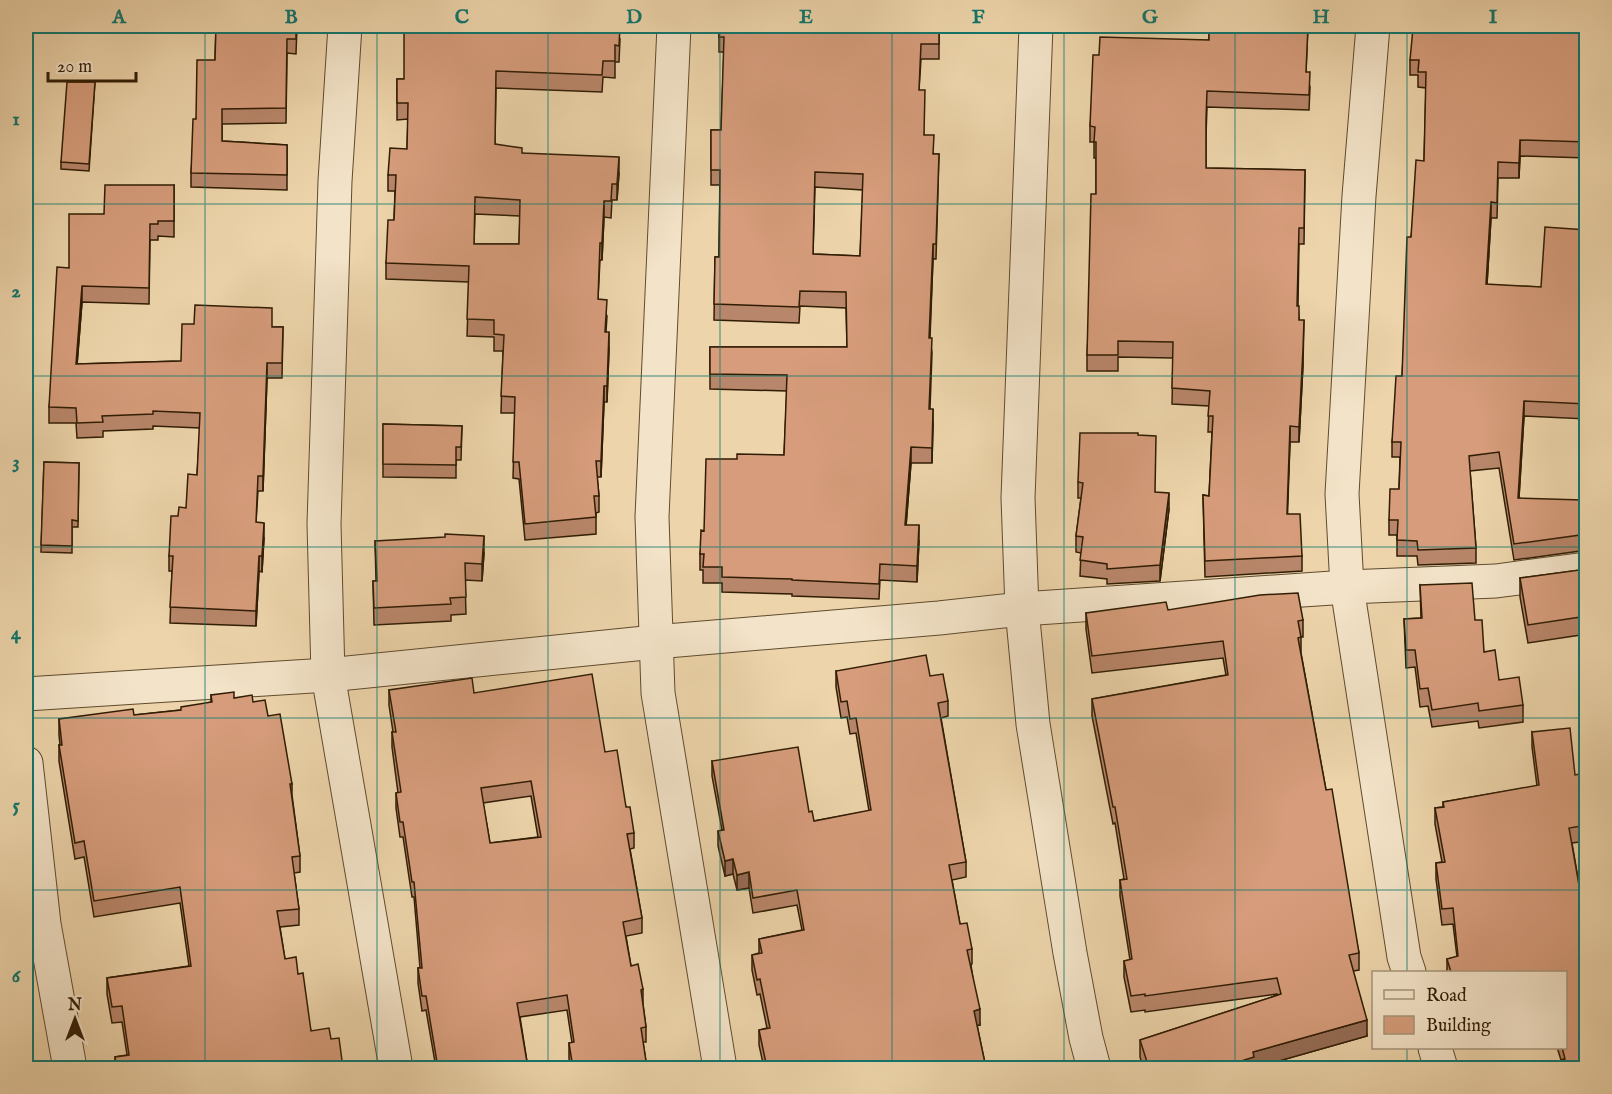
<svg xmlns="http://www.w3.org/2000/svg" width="1612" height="1094" viewBox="0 0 1612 1094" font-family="'IM FELL English',serif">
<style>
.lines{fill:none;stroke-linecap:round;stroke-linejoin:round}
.street-casing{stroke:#5f4b2e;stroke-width:35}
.street{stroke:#f3e3c8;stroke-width:33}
.wall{fill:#b8866a;stroke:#301d04;stroke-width:1.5;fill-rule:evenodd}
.shaded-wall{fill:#966d56;stroke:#301d04;stroke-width:1.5}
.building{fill:#d69c7b;stroke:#301d04;stroke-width:1.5;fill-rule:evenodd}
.grid{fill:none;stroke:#0f766e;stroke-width:1.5;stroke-opacity:0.55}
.neatline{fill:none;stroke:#0f766e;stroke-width:2}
.grid-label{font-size:20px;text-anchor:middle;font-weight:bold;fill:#0f766e}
</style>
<rect width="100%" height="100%" fill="#edd4aa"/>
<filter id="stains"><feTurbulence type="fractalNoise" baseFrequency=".00333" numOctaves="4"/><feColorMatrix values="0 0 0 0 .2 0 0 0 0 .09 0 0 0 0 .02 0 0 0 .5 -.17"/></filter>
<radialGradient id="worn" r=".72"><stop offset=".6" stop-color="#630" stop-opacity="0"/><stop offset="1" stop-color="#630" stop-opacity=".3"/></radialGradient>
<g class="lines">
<g class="street-casing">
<g id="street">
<polyline points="345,26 335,181 324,524 328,675 396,1068"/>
<polyline points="674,26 652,517 658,693 720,1068"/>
<polyline points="1036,26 1018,498 1022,609 1033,724 1070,953 1086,1038 1094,1068"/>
<polyline points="1373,26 1359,196 1342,494 1347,587 1404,957 1409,972"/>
<polyline points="26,694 328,675 655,642 939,618 1022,609 1347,587 1496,581 1586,569"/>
<polyline points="26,763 44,924 70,1068"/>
<polyline points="1435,1048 1441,1068"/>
</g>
</g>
<use href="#street" class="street"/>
</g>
<g class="wall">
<polygon points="216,26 297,26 296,54 287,53 286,123 222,124 222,141 287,145 287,190 191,187 191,173 196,119 215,60"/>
<path d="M719,26h220v33h-18l-2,31 5,45 10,19h5l-3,105h-3l-3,79 2,15 -2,56 3,15 -1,39h-21l-5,62 13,16 -2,41 -37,-2 -1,19 -87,-3v-2l-70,-2v-9h-19v-13h-3v-16l4,-23 33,-72 47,-4 3,-64 -77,-2v-42h137l-1,-39 -46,-2 -1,17 -85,-3 1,-63h4l1,-72h-9v-55h10l3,-78h-5zM815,187l48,3 -3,66 -47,-2z"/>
<polygon points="1209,26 1308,26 1306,72 1310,87 1309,110 1207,107 1206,136 1206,168 1305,170 1304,244 1299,244 1298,306 1303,365 1299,442 1290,442 1287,514 1302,556 1302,571 1205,577 1203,495 1209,496 1212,432 1208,432 1209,406 1172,404 1173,358 1118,357 1118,371 1087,371 1087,355 1096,194 1096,158 1094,158 1094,142 1090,142 1090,126 1099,55 1209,40"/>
<polygon points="1587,26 1587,158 1520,156 1519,178 1498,178 1497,218 1491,218 1487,285 1541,287 1587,230 1587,419 1524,416 1519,498 1582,515 1580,551 1514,560 1499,468 1470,471 1476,548 1476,563 1418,565 1417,556 1397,556 1397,535 1389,535 1389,520 1399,489 1400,457 1392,457 1392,442 1402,376 1411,237 1424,161 1426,88 1418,87 1418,75 1410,75 1410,60"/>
<path d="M492,30l128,9 -1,23h-4v16l-12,-1 -1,15 -106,-4 -1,56 27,9 97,20 -2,27h-5l-1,18 -7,-1 -2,43h-2l-2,39 9,17 -1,16 3,17 -2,53h-3l-3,75h-4l2,19v16l-3,1v21l-71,6 -6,-61 -6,-1 2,-65h-14l2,-62h-9v-14l-27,-1 2,-54 -83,-3v-16l8,-43 1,-29h-7v-16l19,-26 1,-30 -11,1v-41h7zM475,214l45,2 -1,28h-45z"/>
<polygon points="95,82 89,171 61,169 61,162"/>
<polygon points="174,185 174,237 158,236 158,240 150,240 149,304 82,302 77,364 181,361 272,327 283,327 282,378 267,378 263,491 258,491 256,522 264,538 262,572 259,571 256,626 170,623 172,571 169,571 169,556 178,516 186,508 197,475 200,428 153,426 153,429 103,431 103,437 77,438 76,423 49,423 49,407 69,268 104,214"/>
<polygon points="383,424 462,426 461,460 456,460 456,478 383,477"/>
<polygon points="1138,435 1155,492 1169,509 1160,581 1107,584 1107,579 1080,576 1081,553 1076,552 1076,536 1081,498 1078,498 1078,482"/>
<polygon points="44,462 79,463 78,527 72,527 72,553 41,552"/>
<polygon points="375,541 484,553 482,581 465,580 466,614 451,615 451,621 374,625 373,581 376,581"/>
<polygon points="1587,569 1587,634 1528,643 1520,597 1520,578"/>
<polygon points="1420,585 1475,620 1484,652 1499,680 1523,705 1523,722 1479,728 1478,721 1432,727 1428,706 1420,707 1415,667 1406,668 1404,619 1421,618"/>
<polygon points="1168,610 1303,620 1303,637 1301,637 1301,653 1326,790 1359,953 1359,970 1353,971 1367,1036 1254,1068 1143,1068 1140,1057 1140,1040 1278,995 1277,994 1145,1012 1145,1010 1131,1012 1124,977 1124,961 1130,960 1120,896 1120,880 1124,879 1115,823 1113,824 1092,716 1092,699 1226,675 1223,658 1092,673 1086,629 1086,613"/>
<polygon points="836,671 930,676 948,701 948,716 941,718 966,862 966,877 952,880 960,924 972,949 972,964 971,965 980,1025 977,1025 986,1068 764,1068 759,1045 759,1030 767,1028 760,994 757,995 752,970 752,955 759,953 759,939 802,930 797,905 753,913 749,888 737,890 733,874 725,876 718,846 718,831 722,830 712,776 712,761 809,812 814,821 869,811 856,733 850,734 847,717 841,718 836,687"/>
<path d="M389,690l85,3 131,59 21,55 8,26v15l-4,1 12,69v15l-16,3 5,30 12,23v15l3,23v15h-3l4,26h-77l-1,-10v-15h3l-5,-33 -47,7 8,51h-92l-10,-58 -4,1 -4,-28v-15h2l-6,-71h-2l-9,-60h-3l-4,-29v-15h2l-6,-46v-15h1l-4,-27zM531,796l7,41 -48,6 -7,-40z"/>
<polygon points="211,695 253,702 268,716 292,784 292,795 300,856 300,872 294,873 299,909 299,925 280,927 285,959 298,974 311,1031 331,1039 343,1068 115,1068 115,1057 127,1055 122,1022 112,1023 107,994 107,978 189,966 180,903 94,917 84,857 75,859 59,761 59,745 60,745 59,735 59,719 134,715 181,710 211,702"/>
<polygon points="1532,732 1575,775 1587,773 1587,841 1572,843 1583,908 1587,907 1587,1037 1583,1038 1587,1051 1561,1060 1557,1047 1566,1047 1566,972 1447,972 1447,959 1457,957 1453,924 1442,925 1436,879 1436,863 1442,862 1435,824 1435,808 1443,807 1443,802 1537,786 1532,747"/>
</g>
<g class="shaded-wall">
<polygon points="1520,140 1520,156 1519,178 1519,163"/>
<polygon points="619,157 619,173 617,200 617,184"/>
<polygon points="604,201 604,217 602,260 602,243"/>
<polygon points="1491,202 1491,218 1486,300 1486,284"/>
<polygon points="933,244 933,259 929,353 929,338"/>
<polygon points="82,286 82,302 76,379 76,364"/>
<polygon points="1304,320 1303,365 1299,442 1299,427"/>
<polygon points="609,332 609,349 607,402 607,386"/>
<polygon points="267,363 267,378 263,491 263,476"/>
<polygon points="604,386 604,402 601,477 601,461"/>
<polygon points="1524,401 1524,416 1518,513 1518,498"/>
<polygon points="933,409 933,424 932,463 932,448"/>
<polygon points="1290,426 1290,442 1287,530 1287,514"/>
<polygon points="911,447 911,463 905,540 905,525"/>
<polygon points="1169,493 1169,509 1160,581 1160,565"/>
<polygon points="264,523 264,538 262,572 262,556"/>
<polygon points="919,525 919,541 917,582 917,566"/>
<polygon points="484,536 484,553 482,581 482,564"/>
<polygon points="259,556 259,571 256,626 256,611"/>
<polygon points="733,859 733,874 725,876 725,861"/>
<polygon points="749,872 749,888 737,890 737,875"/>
<polygon points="980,1009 980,1025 974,1026 974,1011"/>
<polygon points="1367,1020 1367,1036 1254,1068 1219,1068 1253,1052"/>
<polygon points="1587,1021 1587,1037 1579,1039 1579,1023"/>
</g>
<g class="building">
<polygon points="216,26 296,26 296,39 287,39 286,108 222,109 222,141 287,145 287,175 191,173 193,119 196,119 197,60 215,60"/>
<path d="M404,26h88v4l59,2v-6h69l-1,20 -4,-1v16h-12l-1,14 -106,-4 -1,73 27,4v5l97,4 -2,27h-5l-1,17h-7l-2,42h-2l-2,56 9,1 -2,32h4l-2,54h-3l-3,75h-5l3,35h-5l2,21 -71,7 -6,-62h-6l2,-65 -14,-1 3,-61 -10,-1v-14l-27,-1 2,-53 -83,-3 2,-43h6l2,-45h-8l2,-27 17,1 1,-46h-11v-24h7zM475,197l45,3 -1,44h-45z"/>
<path d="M719,26h220v18h-18l-2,46h6l-1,45h10l-1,19h6l-3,90h-3l-4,94h3l-3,71h4l-1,39 -21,-1 -6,78h14l-2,41 -37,-2 -1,20 -87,-4v-1l-70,-2v-10h-19l1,-13h-4l1,-24 3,1 2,-72h31v-5l47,1 3,-80 -77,-1v-27h137l-1,-55 -46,-1 -1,16 -85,-3 1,-47h4l1,-87h-9v-40h10l3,-93h-5zM815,172l48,2 -3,82 -47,-2z"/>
<polygon points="1209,26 1308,26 1306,72 1310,72 1309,95 1207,91 1206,120 1206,168 1305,170 1304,228 1299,228 1297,306 1299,306 1299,320 1304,320 1303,349 1299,427 1290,426 1287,514 1300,514 1302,556 1205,561 1203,495 1209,496 1213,416 1208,416 1210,391 1172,388 1173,342 1118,341 1118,355 1087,355 1091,194 1096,194 1096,142 1094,142 1095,127 1090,126 1093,55 1099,55 1100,37 1209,40"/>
<polygon points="1422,26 1587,26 1587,142 1520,140 1519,163 1498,162 1497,203 1491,202 1486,284 1541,287 1545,227 1587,230 1587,404 1524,401 1518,498 1582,500 1580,535 1514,544 1499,452 1469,456 1476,548 1418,550 1417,541 1397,540 1398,520 1389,520 1390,489 1399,489 1401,442 1392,442 1396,376 1402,376 1407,237 1411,237 1416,160 1424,161 1426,72 1418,72 1419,60 1410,60 1413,28 1422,29"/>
<polygon points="67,82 95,82 89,164 61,162"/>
<polygon points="105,185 174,185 174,221 158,221 158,224 150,224 149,288 82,286 76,364 181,361 182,324 194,324 195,305 272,308 272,327 283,327 282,363 267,363 263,476 258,476 256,522 264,523 262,556 259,556 256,611 170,607 173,556 169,556 171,516 178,516 179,507 186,508 188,474 197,475 200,413 153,411 153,414 102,416 103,422 77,423 76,408 49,407 57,267 69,268 69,214 104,214"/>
<polygon points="383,424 462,426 461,447 456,447 456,465 383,464"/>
<polygon points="1080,433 1138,433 1138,435 1156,436 1155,492 1169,493 1160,565 1107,569 1107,564 1080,560 1083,537 1076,536 1083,483 1078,482"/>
<polygon points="44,462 79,463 78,521 72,520 72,546 41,545"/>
<polygon points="445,534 484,536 482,564 465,563 466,597 450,598 451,604 374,608 373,581 377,581 375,541 445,537"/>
<polygon points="1587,569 1587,616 1528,625 1520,578"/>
<polygon points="1472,583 1475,620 1482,620 1484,652 1495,650 1499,680 1519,677 1523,705 1479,711 1478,703 1432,710 1428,688 1420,689 1415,650 1406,650 1404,619 1422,618 1420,585"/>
<polygon points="1298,593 1303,620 1298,621 1301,637 1298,638 1326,790 1332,789 1359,953 1349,955 1367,1020 1253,1052 1254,1057 1219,1068 1157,1068 1156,1066 1149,1068 1140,1040 1281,994 1277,978 1145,996 1145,994 1131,996 1124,961 1132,959 1120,880 1127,879 1115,807 1113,807 1092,699 1228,675 1223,641 1092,656 1086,613 1166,602 1168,610 1260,595"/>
<polygon points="926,655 930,676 943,674 948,701 938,703 966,862 949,865 960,924 967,923 972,949 967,950 980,1009 974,1011 986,1068 860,1068 859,1065 839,1068 767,1068 759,1030 770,1028 760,979 757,980 752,955 762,953 759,939 804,930 797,890 753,898 749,872 737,875 733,859 725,861 718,831 724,830 712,761 798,747 809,812 812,811 814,821 871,810 856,718 850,719 847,701 841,702 836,671"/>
<path d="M592,674l13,78 12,-2 9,57h4l4,26 -7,1 15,84 -19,4 8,44 7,-2 5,25 -2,1 5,37 -5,1 6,40h-74l-4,-25 5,-1 -7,-47 -50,8 11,65h-82v-1l-8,1 -12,-72h-4l-4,-28h4l-8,-86h-2l-9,-60h-3l-4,-29 5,-1 -9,-60h4l-7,-42 83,-12 2,15zM531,781l10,56 -51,6 -9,-55z"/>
<polygon points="234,692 234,698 252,695 253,702 265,700 268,716 280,714 292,784 290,784 300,856 292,857 299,909 277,911 285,959 296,957 298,974 303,973 311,1031 329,1028 331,1039 339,1038 343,1068 117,1068 115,1057 129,1055 122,1006 112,1007 107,978 191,966 180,887 94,901 84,841 75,843 59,745 62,745 59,719 133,709 134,715 181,710 181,707 212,702 211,695"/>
<polygon points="1570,728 1575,775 1587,773 1587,825 1569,828 1583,908 1587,907 1587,1021 1579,1023 1587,1051 1587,1068 1540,1068 1565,1059 1562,1047 1566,1047 1566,972 1451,972 1447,959 1458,956 1453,908 1442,909 1436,863 1445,862 1435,808 1444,807 1443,802 1539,785 1532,732"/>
</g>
<path class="grid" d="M205,26v1042M377,26v1042M548,26v1042M720,26v1042M892,26v1042M1064,26v1042M1235,26v1042M1407,26v946M26,204h1560M26,376h1560M26,547h1560M26,718h1560M26,890h1560M1407,1048v20"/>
<rect width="1612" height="1094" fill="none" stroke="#edd4aa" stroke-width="66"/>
<rect x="1372" y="971" width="195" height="78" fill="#f3e3c8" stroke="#a5947a" stroke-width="1.5"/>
<rect x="1384" y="990" width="30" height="9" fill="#f3e3c8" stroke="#a5947a" stroke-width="1.5"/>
<text x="1426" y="1001" font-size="18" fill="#301d04">Road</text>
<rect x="1384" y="1016" width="30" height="18" fill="#d69c7b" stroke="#a5947a" stroke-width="1.5"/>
<text x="1426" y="1031" font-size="18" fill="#301d04">Building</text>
<g transform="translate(75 1019)" stroke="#f3e3c8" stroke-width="4.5" paint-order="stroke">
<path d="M0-4.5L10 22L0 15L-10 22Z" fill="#301d04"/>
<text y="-9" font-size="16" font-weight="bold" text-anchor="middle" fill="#301d04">N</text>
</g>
<path d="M48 72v9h88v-9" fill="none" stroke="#301d04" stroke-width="3"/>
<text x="57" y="72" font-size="18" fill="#301d04" stroke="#f3e3c8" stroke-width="4.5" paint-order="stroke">20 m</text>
<rect x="33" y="33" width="1546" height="1028" class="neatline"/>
<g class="grid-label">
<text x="119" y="23">A</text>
<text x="291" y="23">B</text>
<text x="462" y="23">C</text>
<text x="634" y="23">D</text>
<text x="806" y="23">E</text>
<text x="978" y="23">F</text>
<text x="1150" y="23">G</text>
<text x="1321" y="23">H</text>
<text x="1493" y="23">I</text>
<text x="16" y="125">1</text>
<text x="16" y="297">2</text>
<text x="16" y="468">3</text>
<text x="16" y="639">4</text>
<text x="16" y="811">5</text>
<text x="16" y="982">6</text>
</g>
<rect width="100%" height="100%" filter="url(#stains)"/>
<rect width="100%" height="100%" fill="url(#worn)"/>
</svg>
